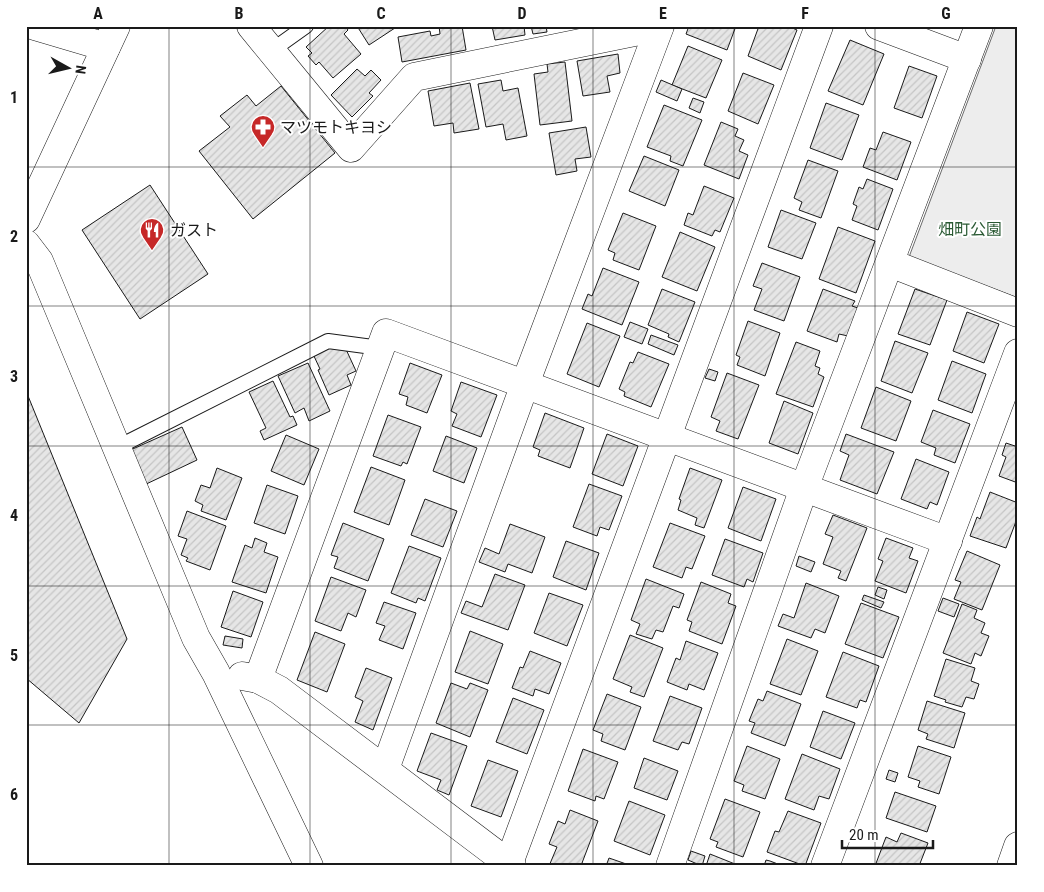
<svg xmlns="http://www.w3.org/2000/svg" width="1044" height="892" viewBox="0 0 1044 892" font-family="'Roboto Condensed','Noto Sans JP',sans-serif">
<style>
.built{fill:#ededed;stroke:#6a6a6a}
.building{fill:url(#building-hatch);stroke:#1a1a1a}
.lines{fill:none;stroke-linecap:round;stroke-linejoin:round}
.lane-casing{stroke:#1a1a1a;stroke-width:16}
.street-casing{stroke:#1a1a1a;stroke-width:29}
.primary-casing{stroke:#1a1a1a;stroke-width:29}
.highway-casing{stroke:#1a1a1a;stroke-width:29}
.lane{stroke:#fff;stroke-width:14}
.street{stroke:#fff;stroke-width:28}
.primary{stroke:#fff;stroke-width:28}
.highway{stroke:#fff;stroke-width:28}
.grid{fill:none;stroke:#1a1a1a;stroke-width:1;stroke-opacity:0.55}
.labels{text-anchor:middle;dominant-baseline:central;stroke-width:4;stroke-linejoin:round;paint-order:stroke}
.poi-label{font-size:16px;fill:#1a1a1a;stroke:#fff;text-anchor:start}
.park-label{font-size:16px;fill:#2b5a34;stroke:#fff}
.neatline{fill:none;stroke:#1a1a1a;stroke-width:2}
.grid-label{font-size:16px;text-anchor:middle;font-weight:bold;fill:#1a1a1a}
</style>
<defs>
<pattern id="building-hatch" width="6" height="6" patternUnits="userSpaceOnUse" patternTransform="scale(1.25)"><rect width="6" height="6" fill="#e6e6e6"/><path d="M-1 1l2-2M0 6l6-6M5 7l2-2" fill="none" stroke="#c5c5c5"/></pattern>
</defs>
<rect width="100%" height="100%" fill="#fff"/>
<polygon class="built" points="996,26 1018,26 1018,298 909,257"/>
<g class="building">
<polygon points="329,26 345,26 348,30 344,34 361,54 333,78 319,62 316,65 308,56 312,53 306,47"/>
<polygon points="357,26 398,26 369,45"/>
<polygon points="439,26 462,26 466,50 402,62 398,37 430,31 431,36 440,34"/>
<polygon points="492,26 524,26 525,35 495,40"/>
<polygon points="531,26 546,26 547,32 533,34"/>
<polygon points="689,26 736,26 727,50 686,34"/>
<polygon points="759,26 788,26 797,30 781,70 748,56"/>
<polygon points="850,40 884,54 863,105 828,91"/>
<polygon points="688,46 722,60 706,98 672,85"/>
<polygon points="618,54 620,73 607,76 610,92 583,96 577,61"/>
<polygon points="565,62 572,121 540,125 534,74 548,72 547,64"/>
<polygon points="909,66 937,76 922,118 894,108"/>
<polygon points="357,69 365,76 371,70 381,80 369,93 373,96 352,117 331,95"/>
<polygon points="743,73 774,85 758,124 728,111"/>
<polygon points="501,80 503,91 518,88 527,136 506,140 503,124 486,127 478,84"/>
<polygon points="661,80 682,89 677,101 656,92"/>
<polygon points="470,83 479,129 454,133 453,123 434,126 428,91"/>
<polygon points="281,86 335,153 253,219 199,151 230,127 220,116 247,95 256,106"/>
<polygon points="693,98 704,102 700,113 689,108"/>
<polygon points="826,103 859,115 842,160 810,148"/>
<polygon points="664,105 702,120 683,166 670,161 671,156 647,147"/>
<polygon points="721,122 738,129 735,136 744,140 739,151 748,155 739,179 704,165"/>
<polygon points="586,127 591,157 575,159 577,171 556,175 549,133"/>
<polygon points="883,132 911,142 897,180 863,167 870,148 876,150"/>
<polygon points="644,156 679,170 665,206 629,191"/>
<polygon points="808,160 838,171 821,218 799,210 802,202 794,198"/>
<polygon points="867,179 893,189 878,230 852,220 857,206 853,204 859,187 863,189"/>
<polygon points="150,185 208,274 140,319 82,230"/>
<polygon points="704,186 734,198 720,232 715,230 712,236 684,225 688,213 693,215"/>
<polygon points="781,210 816,223 802,259 768,247"/>
<polygon points="623,213 656,226 639,270 613,260 615,253 608,250"/>
<polygon points="838,227 875,241 856,293 819,279"/>
<polygon points="680,232 715,247 697,291 662,277"/>
<polygon points="762,263 800,277 784,321 754,310 762,289 753,286"/>
<polygon points="603,268 639,282 622,325 582,309 588,294 592,296"/>
<polygon points="662,289 695,302 679,342 668,337 669,334 648,325"/>
<polygon points="823,289 855,301 852,306 858,308 848,336 839,334 837,342 807,331"/>
<polygon points="915,289 947,300 930,345 898,334"/>
<polygon points="967,312 999,324 984,363 953,351"/>
<polygon points="748,321 780,333 765,376 737,365 740,357 736,355"/>
<polygon points="630,322 648,329 642,344 624,337"/>
<polygon points="587,323 620,336 599,387 567,374"/>
<polygon points="651,335 678,345 674,355 648,344"/>
<polygon points="895,341 928,353 912,393 881,381"/>
<polygon points="796,342 820,351 815,366 820,368 818,374 824,377 813,407 776,394"/>
<polygon points="335,344 344,345 356,371 347,375 351,385 329,395 318,370 320,369 313,354"/>
<polygon points="638,352 669,364 651,407 624,396 625,392 619,389 630,362 633,363"/>
<polygon points="952,361 986,374 972,413 938,400"/>
<polygon points="308,363 330,411 309,421 304,408 295,413 278,376"/>
<polygon points="410,363 442,375 427,413 406,405 408,397 399,394"/>
<polygon points="709,369 718,372 715,381 705,378"/>
<polygon points="727,373 759,385 738,439 716,431 720,421 711,417"/>
<polygon points="273,381 290,417 293,416 297,425 264,440 260,431 266,428 249,392"/>
<polygon points="461,382 497,395 481,437 452,426 457,414 451,411"/>
<polygon points="876,387 911,401 896,441 861,428"/>
<polygon points="26,391 127,639 79,723 26,678"/>
<polygon points="784,401 813,413 798,454 769,443"/>
<polygon points="933,410 970,424 955,463 934,455 936,448 921,442"/>
<polygon points="545,413 584,428 570,468 538,456 540,450 533,447"/>
<polygon points="388,415 421,427 407,464 403,462 401,466 373,456"/>
<polygon points="182,427 197,460 142,486 126,452"/>
<polygon points="607,434 638,446 623,486 592,474"/>
<polygon points="846,434 894,452 877,494 840,480 849,455 840,451"/>
<polygon points="286,435 319,449 304,485 271,471"/>
<polygon points="446,436 477,448 464,483 433,471"/>
<polygon points="1006,443 1018,447 1018,483 999,476 1006,457 1002,455"/>
<polygon points="916,459 949,472 937,505 930,502 927,509 901,499"/>
<polygon points="371,467 405,480 389,525 354,512"/>
<polygon points="217,468 242,478 226,520 201,511 203,505 195,501 201,485 210,488"/>
<polygon points="690,468 722,480 704,528 695,525 697,518 678,510 681,500 679,499"/>
<polygon points="589,484 622,496 609,530 600,527 597,536 573,527"/>
<polygon points="267,485 298,496 285,534 254,523"/>
<polygon points="743,487 776,499 761,541 728,528"/>
<polygon points="990,492 1018,503 1018,516 1006,548 970,536 977,517 980,519"/>
<polygon points="425,499 457,511 443,547 411,535"/>
<polygon points="187,511 226,526 210,570 186,561 188,558 181,555 187,539 178,536"/>
<polygon points="833,515 867,528 846,581 838,578 841,571 823,564 833,537 825,534"/>
<polygon points="343,523 384,539 368,581 334,568 338,557 331,555"/>
<polygon points="670,523 705,536 692,569 686,567 682,578 653,567"/>
<polygon points="510,524 545,537 532,573 508,564 505,572 479,562 485,548 499,554"/>
<polygon points="255,538 267,543 264,552 278,557 266,593 232,582 245,545 252,548"/>
<polygon points="886,538 913,548 909,558 918,561 906,593 875,581 883,561 878,559"/>
<polygon points="725,539 763,553 753,582 747,579 744,587 712,575"/>
<polygon points="566,541 599,553 586,590 553,577"/>
<polygon points="409,546 441,558 425,601 418,598 416,603 391,593"/>
<polygon points="967,551 1000,565 982,610 954,599 961,582 955,580"/>
<polygon points="799,556 815,562 811,572 796,566"/>
<polygon points="495,574 525,585 508,630 461,613 466,601 482,607"/>
<polygon points="331,577 366,590 356,617 348,613 341,631 315,621"/>
<polygon points="646,579 684,594 679,608 673,606 663,632 656,630 652,639 636,634 640,624 631,620"/>
<polygon points="701,582 731,594 728,603 736,606 722,644 689,631 692,622 687,620"/>
<polygon points="806,583 839,596 825,633 815,629 811,638 778,626 783,614 794,618"/>
<polygon points="878,587 887,590 884,599 875,595"/>
<polygon points="233,591 263,602 251,637 221,627"/>
<polygon points="549,593 583,605 567,646 534,633"/>
<polygon points="864,595 884,602 881,608 862,600"/>
<polygon points="943,598 959,604 954,617 938,611"/>
<polygon points="384,602 416,613 403,649 379,640 385,626 376,623"/>
<polygon points="861,603 899,617 883,658 845,644"/>
<polygon points="962,604 977,610 974,618 985,623 981,633 989,636 981,656 975,653 971,664 943,653"/>
<polygon points="470,631 503,644 488,684 455,672"/>
<polygon points="315,632 345,644 327,692 297,680"/>
<polygon points="630,635 663,648 644,697 630,692 632,687 613,679"/>
<polygon points="225,636 243,639 242,648 223,645"/>
<polygon points="787,639 818,651 801,695 770,684"/>
<polygon points="686,641 718,653 704,690 689,684 687,690 667,682 676,658 680,660"/>
<polygon points="530,651 561,663 549,694 535,689 533,696 512,688 520,667 523,668"/>
<polygon points="843,652 879,666 866,702 860,700 857,708 826,697"/>
<polygon points="946,659 975,668 971,681 979,684 974,699 966,697 962,707 945,702 946,700 934,696"/>
<polygon points="366,668 392,678 373,730 355,722 363,701 355,697"/>
<polygon points="451,683 467,689 470,683 488,690 470,737 436,723"/>
<polygon points="767,691 801,704 785,746 751,733 755,723 749,721 758,699 763,701"/>
<polygon points="607,694 641,707 625,750 601,741 603,734 593,730"/>
<polygon points="670,696 702,708 689,744 682,742 678,750 653,741"/>
<polygon points="513,698 544,710 527,754 496,742"/>
<polygon points="927,701 965,713 954,748 926,739 928,734 918,730"/>
<polygon points="823,711 855,723 841,759 810,747"/>
<polygon points="431,733 467,746 449,795 437,790 441,780 417,771"/>
<polygon points="747,746 780,759 765,799 742,791 744,785 734,781"/>
<polygon points="918,746 951,757 939,794 918,787 920,781 908,777"/>
<polygon points="583,749 618,762 604,799 596,796 595,801 568,791"/>
<polygon points="802,754 840,769 829,799 819,796 814,810 785,799"/>
<polygon points="644,758 678,771 667,800 634,788"/>
<polygon points="488,760 518,771 501,817 471,806"/>
<polygon points="889,770 898,773 895,782 886,779"/>
<polygon points="895,792 936,806 927,832 886,818"/>
<polygon points="725,799 760,812 743,857 716,847 718,842 710,839"/>
<polygon points="629,801 665,815 650,855 614,841"/>
<polygon points="570,810 598,821 582,863 589,866 549,866 557,847 549,844 558,821 565,824"/>
<polygon points="788,811 821,823 805,866 767,852 775,831 779,832"/>
<polygon points="901,833 928,843 919,866 875,866 886,837 897,842"/>
<polygon points="691,851 705,856 702,866 688,860"/>
<polygon points="710,854 740,866 706,866"/>
<polygon points="609,858 632,866 606,866"/>
<polygon points="766,860 770,861 783,866 764,866"/>
</g>
<g class="lines">
<g class="lane-casing">
<g id="lane">
<polyline points="271,51 306,26"/>
<polyline points="116,448 328,341 380,348"/>
</g>
</g>
<g class="street-casing">
<g id="street">
<polyline points="35,26 106,47"/>
<polyline points="251,26 351,148 414,77 659,27"/>
<polyline points="879,26 967,59"/>
<polyline points="26,244 39,261 196,638 216,673 309,866"/>
<polyline points="890,263 1018,313"/>
<polyline points="242,676 258,679 279,690 512,866"/>
<polyline points="258,679 386,333 948,541"/>
<polyline points="385,769 525,384 660,26"/>
<polyline points="509,863 819,26"/>
<polyline points="670,866 804,488 979,26"/>
<polyline points="825,866 1018,353"/>
</g>
</g>
<g class="primary-casing">
<polyline id="primary" points="26,219 116,26"/>
</g>
<g class="highway-casing">
<polyline id="highway" points="1011,866 1018,846"/>
</g>
<use href="#lane" class="lane"/>
<use href="#street" class="street"/>
<use href="#primary" class="primary"/>
<use href="#highway" class="highway"/>
</g>
<path class="grid" d="M169,26v840M310,26v840M451,26v840M593,26v840M734,26v840M875,26v840M26,167h992M26,306h992M26,446h992M26,586h992M26,725h992"/>
<defs>
<g id="pharmacy-pin" transform="scale(1.25)"><path d="M0 17L-7.5 6A9.5 9.5 0 1 1 7.5 6Z" fill="#c62828" stroke="#fff"/><path d="M-2-6h4v4h4v4h-4v4h-4v-4h-4v-4h4Z" fill="#fff"/></g>
<g id="restaurant-pin" transform="scale(1.25)"><path d="M0 17L-7.5 6A9.5 9.5 0 1 1 7.5 6Z" fill="#c62828" stroke="#fff"/><path d="M-5-6h1v4h1v-4h1v4h1v-4h1v5L-1.5 .5V6h-2V.5L-5-1ZM5-6V6H3V1.5H1.5Q1.5-4 5-6Z" fill="#fff"/></g>
</defs>
<g fill-rule="evenodd">
<use href="#pharmacy-pin" x="263" y="127"/>
<use href="#restaurant-pin" x="152" y="230"/>
</g>
<g class="labels">
<g class="poi-label">
<text x="280" y="127">マツモトキヨシ</text>
<text x="170" y="230">ガスト</text>
</g>
<g class="park-label">
<text x="970" y="229">畑町公園</text>
</g>
</g>
<rect width="1044" height="892" fill="none" stroke="#ffffff" stroke-width="55"/>
<g transform="translate(68 68) rotate(98)" stroke="#ffffff" stroke-width="4" paint-order="stroke">
<path d="M0-4L9 19L0 12L-9 19Z" fill="#1a1a1a"/>
<text y="-8" font-size="14" font-weight="bold" text-anchor="middle" fill="#1a1a1a">N</text>
</g>
<path d="M842 840v8h91v-8" fill="none" stroke="#1a1a1a" stroke-width="2.5"/>
<text x="849" y="840" font-size="15" fill="#1a1a1a" stroke="#ffffff" stroke-width="4" paint-order="stroke">20 m</text>
<rect x="28" y="28" width="988" height="836" class="neatline"/>
<g class="grid-label">
<text x="98" y="19">A</text>
<text x="239" y="19">B</text>
<text x="381" y="19">C</text>
<text x="522" y="19">D</text>
<text x="663" y="19">E</text>
<text x="805" y="19">F</text>
<text x="946" y="19">G</text>
<text x="14" y="103">1</text>
<text x="14" y="242">2</text>
<text x="14" y="382">3</text>
<text x="14" y="521">4</text>
<text x="14" y="661">5</text>
<text x="14" y="800">6</text>
</g>
</svg>
